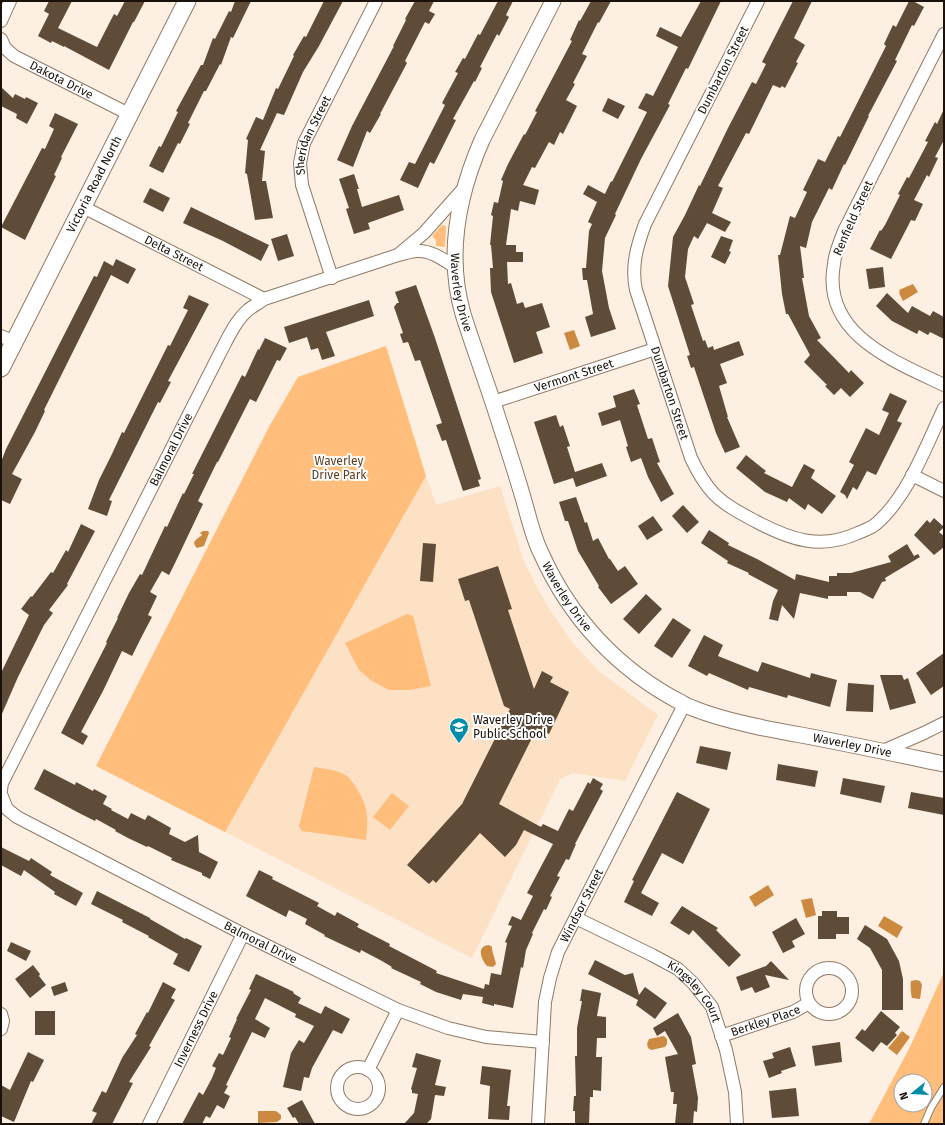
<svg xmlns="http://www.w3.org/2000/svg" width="945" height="1125" viewBox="0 0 945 1125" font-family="'Fira Sans',sans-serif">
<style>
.built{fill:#fde1c5}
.green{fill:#ffbe7b;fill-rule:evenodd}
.water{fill:#cc8a41}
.building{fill:#5e4b38}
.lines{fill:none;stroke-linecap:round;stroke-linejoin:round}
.service-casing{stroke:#8e7a66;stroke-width:8}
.minor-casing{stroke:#8e7a66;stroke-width:14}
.tertiary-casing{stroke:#8e7a66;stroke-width:17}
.secondary-casing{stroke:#8e7a66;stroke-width:19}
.service{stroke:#fff;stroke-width:6}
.minor{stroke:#fff;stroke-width:12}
.tertiary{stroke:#fff;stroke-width:15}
.secondary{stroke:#fff;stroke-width:17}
.labels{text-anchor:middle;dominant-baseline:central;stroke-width:4;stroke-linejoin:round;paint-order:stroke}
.street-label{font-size:12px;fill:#1a120a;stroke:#fff}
.park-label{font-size:12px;fill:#5b3f20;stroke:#fff}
.poi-label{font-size:12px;fill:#1a120a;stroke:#fff;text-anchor:start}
</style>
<rect width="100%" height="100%" fill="#fdefe1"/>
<polygon class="built" points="426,476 436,505 500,486 524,562 546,604 572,642 600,672 658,715 625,781 573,773 560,779 472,958 225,832"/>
<g class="green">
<polygon points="442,225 446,226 445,247 436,246 436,240 432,236"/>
<polygon points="386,346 426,476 225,832 96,766 270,425 298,377"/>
<polygon points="407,614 413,616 431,686 410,690 389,690 372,681 359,670 345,643"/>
<path d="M314,767c12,2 24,3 33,9 3,2 6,7 8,10 13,19 14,32 11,54l-64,-9 -3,-5z"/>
<polygon points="392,793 409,806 390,830 373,817"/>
<path d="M944,972v152h-75l41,-77zM901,1081h24v24h-24z"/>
</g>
<g class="water">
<polygon points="913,284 918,292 903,301 899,293 900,292 899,290"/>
<polygon points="574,330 580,346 570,350 564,333"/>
<path d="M203,531h5l1,2 -5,13 -7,2c-7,-7 1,-9 5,-13l-2,-2z"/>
<polygon points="768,885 774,895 755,907 749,897"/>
<polygon points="812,898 816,915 806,918 801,900"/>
<polygon points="884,916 903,927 897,938 878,926"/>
<path d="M489,945l3,2c0,6 3,11 4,17l-3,3 -6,-1c-6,-7 -11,-20 2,-21z"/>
<path d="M916,980l4,1 2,4 -2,14 -8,-1c-1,-2 -2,-15 -1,-17z"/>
<polygon points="902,1031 910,1037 897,1055 888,1048"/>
<polygon points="664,1036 667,1039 667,1044 665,1047 651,1050 648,1048 647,1044 649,1039"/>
<polygon points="258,1111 276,1111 281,1115 281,1119 277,1122 258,1123"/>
</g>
<g class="building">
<polygon points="49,1 72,1 58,28 97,47 114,14 117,16 125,1 145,1 134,22 133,22 109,70 64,46 64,47 52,41 51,43 38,36 49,14 44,11"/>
<polygon points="235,1 251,1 233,38 231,37 221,65 220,64 206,91 204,91 188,123 190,124 180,144 178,143 163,173 149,166 159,146 161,147 178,112 176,111 201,65 203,65 213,38 215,39 229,11 231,12"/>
<polygon points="324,1 343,1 319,46 303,72 284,115 277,113 260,150 265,151 262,181 266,181 273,218 255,220 247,174 245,173 248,140 246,139 256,117 263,120 276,88 278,89 294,56 293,55 304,36 306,37"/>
<polygon points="415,1 434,1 429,11 435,14 429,24 425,22 405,61 407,63 380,114 381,114 370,133 367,131 353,167 337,160 352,126 394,46 393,46 406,20 405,19"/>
<polygon points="498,1 513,1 506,15 509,17 499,36 497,34 480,67 482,68 475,82 474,81 453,119 456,120 434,164 430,162 418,188 400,180 409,162 415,164 445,105 442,103 458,73 455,72 463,58 465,59 478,34 480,35"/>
<polygon points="591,1 611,1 599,23 598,22 582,54 587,56 573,83 575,84 566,100 577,106 563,134 560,132 554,145 549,142 535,168 532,167 523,185 539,190 535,205 520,201 518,211 511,209 506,245 516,245 516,252 523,252 523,262 507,262 508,284 511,283 517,304 523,302 525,308 542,303 550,327 536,332 543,353 514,363 491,292 490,268 493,268 491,245 490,245 493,216 491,215 494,202 498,203 503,181 501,180 508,164 524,134 525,135 537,112 535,111 541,100 572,41 570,40 579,20 580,21"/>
<polygon points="701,1 721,1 688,69 686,68 668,104 670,105 641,159 615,214 616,215 605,238 602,271 609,308 616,329 591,337 585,317 593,314 587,280 583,280 582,268 586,268 589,231 592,224 588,222 597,202 583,194 588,185 605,194 611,181 612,182 647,112 638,108 646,93 653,96 678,47 656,36 660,27 681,37"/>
<polygon points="793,1 812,1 794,38 805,45 796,62 798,63 785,88 782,86 780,88 773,85 749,134 746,133 718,186 723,188 712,213 731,222 725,232 707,223 698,239 694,236 688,249 685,277 694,304 691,305 703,341 705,340 708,348 713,346 714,350 739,341 744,355 720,364 727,383 719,386 728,417 727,417 740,447 725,453 716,433 694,367 691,368 687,356 690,355 668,286 673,237 685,215 699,185 700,186 728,128 752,82 756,84 766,64 762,62"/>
<polygon points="909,1 913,1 924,7 914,26 912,25 895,60 897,61 868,116 869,116 845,165 844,164 832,190 829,188 812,222 806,248 800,246 804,278 802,278 809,316 821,338 817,340 849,373 851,370 864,383 850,397 841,388 834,395 825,386 827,385 804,362 810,355 788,314 786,314 782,294 778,255 780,255 790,216 795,218 807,192 803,190 818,159 825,162 838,136 840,137 886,46 884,44 893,25 896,27"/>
<polygon points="1,87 13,98 15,94 25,99 26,97 38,103 27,124 16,118 17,114 1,106"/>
<polygon points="608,98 625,106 618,119 602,111"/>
<polygon points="944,109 944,140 935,157 938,158 929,177 927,175 914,200 923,204 915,221 911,220 891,259 870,249 880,230 881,231 885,225 900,195 898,194 907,177 909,178 928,142 925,141 935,122 937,124"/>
<polygon points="55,113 78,124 61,157 62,158 54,175 56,176 25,240 1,227 42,148 45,149 54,129 49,126"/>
<polygon points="354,174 359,189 357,189 362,207 399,195 404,210 368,223 370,229 354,234 346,209 349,208 339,179"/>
<polygon points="150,188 170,198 163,212 143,202"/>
<polygon points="191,207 269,245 261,261 223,241 183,223"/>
<polygon points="287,234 294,256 278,261 271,239"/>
<polygon points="721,236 733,240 729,251 731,252 725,264 711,257"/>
<polygon points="116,259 136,269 128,284 111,275 44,410 45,411 35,432 12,474 22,479 10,504 1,500 1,462 6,449 94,276 97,277 104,261 113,266"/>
<polygon points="883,267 885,287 869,289 866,269"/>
<polygon points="416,285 435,338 481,479 478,480 480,486 463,491 446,440 442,441 436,425 442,423 420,360 415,361 408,342 403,343 400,334 403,333 394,307 397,303 399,303 395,292"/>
<polygon points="887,293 908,313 912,306 930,316 933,311 944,317 944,339 930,332 928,335 919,330 917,334 892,321 876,306"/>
<polygon points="189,295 209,304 168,381 171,382 160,403 158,402 109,500 112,501 107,516 88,509 99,480 112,454 122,432 124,433 168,345 170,346 188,310 183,308"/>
<polygon points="369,300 374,316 326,332 335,356 322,360 318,348 311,350 307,337 289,343 284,327"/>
<polygon points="265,338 287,348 280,361 277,360 256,402 250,399 218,462 217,462 198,501 203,504 176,561 169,575 162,571 150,592 157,596 148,615 152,617 142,636 132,656 122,651 103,691 81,732 88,736 83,745 61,733 107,643 106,642 118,618 117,618 129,593 140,574 142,575 165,526 167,527 183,493 184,494 194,474 192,474 242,375 245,377 258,349 259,350"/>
<polygon points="634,389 640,404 637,405 648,439 652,438 660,462 657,463 674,494 661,502 648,477 641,458 631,462 626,447 628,446 620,420 602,426 598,413 616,407 613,396"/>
<polygon points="890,393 907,401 897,421 902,423 876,475 867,471 857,490 853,487 847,499 845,495 840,492 854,465 849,462 866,428 879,435 889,413 882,410"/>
<polygon points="556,415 560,427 563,425 570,446 567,447 575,472 602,463 607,476 576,487 573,478 554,484 534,422"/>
<polygon points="746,455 766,471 764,473 792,487 804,464 815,470 811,478 836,496 822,514 808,504 805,510 789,498 787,502 765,492 736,468"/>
<polygon points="576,497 585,523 587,522 593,541 598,538 609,559 610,559 618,571 625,566 638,584 611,604 598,587 599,586 578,551 568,521 565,521 559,502"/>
<polygon points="683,505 699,522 687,533 672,516"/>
<polygon points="653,516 663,530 647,540 638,526"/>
<polygon points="934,518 944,527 939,532 944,536 944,547 934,555 914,535 927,520 930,523"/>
<polygon points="81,524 95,531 67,584 68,585 49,610 53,613 44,625 18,677 1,716 1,673 29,615 21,609 31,596 32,597 51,572 53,573 66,550 68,552"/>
<polygon points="709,530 729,543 728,545 757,559 795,580 796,574 829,582 829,576 837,576 837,573 851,573 891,562 888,556 907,544 914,556 918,554 920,557 885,578 886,581 882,582 873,599 860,592 847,592 847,596 828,596 828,599 800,593 794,619 782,605 778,621 769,619 773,601 778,590 748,574 749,573 727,563 728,561 701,543"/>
<polygon points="423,543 436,544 433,582 420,581"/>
<polygon points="498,566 512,609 508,610 534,689 542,671 553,677 550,682 569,692 549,734 537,728 499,804 541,827 543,824 558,831 569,809 573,811 588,782 590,784 593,778 603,784 600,789 603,791 575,844 576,844 569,860 566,859 557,876 560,877 550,896 552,897 546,910 544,909 532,933 533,934 526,950 523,968 521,967 513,1008 494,1004 494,1006 482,1003 483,997 463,994 461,1000 436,992 420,984 421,982 391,968 392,967 382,961 361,950 360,953 324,936 325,935 305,924 307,919 289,910 286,917 246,896 259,870 273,877 272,879 319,903 317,906 335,916 337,912 359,924 357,927 390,944 389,946 437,971 436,973 484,989 485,984 489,985 491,973 501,975 507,943 505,942 512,926 508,925 512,916 521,920 533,896 527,893 553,844 524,830 516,845 505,857 480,833 436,883 433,880 429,884 407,865 462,804 510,709 504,706 469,600 465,601 458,579"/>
<polygon points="646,594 662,609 639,634 623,619"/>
<polygon points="673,618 691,630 672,658 654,646"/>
<polygon points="704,635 723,645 718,656 758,672 762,662 810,678 811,673 837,680 830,707 788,695 787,698 749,687 748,690 709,673 707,676 688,666"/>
<polygon points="944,653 944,686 931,695 916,673"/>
<polygon points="880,675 902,675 904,680 908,678 916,703 890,710"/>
<polygon points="848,683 874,685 873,712 846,711"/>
<polygon points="700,746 731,752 727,770 696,763"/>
<polygon points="778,764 818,771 815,787 776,780"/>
<polygon points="44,769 75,785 76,782 93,791 94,789 107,796 103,804 112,809 111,810 128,819 131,813 145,820 148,815 171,828 169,834 185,842 198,835 199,852 218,862 210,879 202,875 202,873 171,860 172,858 148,846 147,847 128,838 115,831 116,830 96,819 95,821 81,814 34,789"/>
<polygon points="843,778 885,786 881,803 840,794"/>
<polygon points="677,792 710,809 683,864 662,853 641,893 659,903 652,916 624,902 634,881 632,880"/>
<polygon points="911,792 944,798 944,815 908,808"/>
<polygon points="1,847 29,861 31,858 52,872 50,875 83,893 76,906 54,894 55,892 24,870 21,876 1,865"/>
<polygon points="97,891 150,918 150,919 185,939 186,938 202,946 189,972 173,964 178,954 148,937 149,936 122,922 123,920 91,904"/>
<polygon points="682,906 718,928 716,930 741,955 729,967 693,930 689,935 670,923"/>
<polygon points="822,911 837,911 837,917 849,917 849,934 836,934 836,939 818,939 818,916 822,916"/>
<polygon points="796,918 805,934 792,941 795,947 783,953 772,932"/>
<polygon points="865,925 887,939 899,961 903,979 903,1010 882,1010 882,970 870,948 857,939"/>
<polygon points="11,942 31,951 26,961 7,951"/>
<polygon points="595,960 625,975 633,973 639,995 645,987 667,1003 655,1019 636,1005 638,1000 588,974"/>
<polygon points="771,961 789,980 765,975 770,987 755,993 752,987 741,991 736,977 766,966"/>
<polygon points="33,965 40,974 39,976 46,985 30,998 15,979"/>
<polygon points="256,974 294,992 293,993 301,998 298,1003 321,1014 325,1006 350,1019 342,1034 333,1030 312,1068 309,1078 304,1077 301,1091 283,1087 291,1053 299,1040 304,1043 314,1026 295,1017 296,1014 265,998 255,1019 270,1028 265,1038 252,1032 226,1085 228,1086 224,1093 230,1096 224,1109 217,1105 210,1118 206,1116 202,1124 182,1124 199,1092 203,1095 212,1078 216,1068 212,1066 219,1053 223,1055 231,1038 229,1037 237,1019 236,1019 251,990 249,989"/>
<polygon points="65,982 68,991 54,996 51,987"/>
<polygon points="163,982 176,989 171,998 175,1000 149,1046 151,1047 129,1082 133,1083 112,1124 91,1124 97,1113 92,1111 102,1091 106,1093 122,1058 137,1035 135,1034 147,1012 148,1013"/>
<polygon points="582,989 601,993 597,1016 606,1017 606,1038 597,1038 596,1057 602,1057 601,1091 593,1090 593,1097 590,1097 589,1124 575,1124 575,1111 573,1111 574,1096 576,1096 575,1056 577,1056 577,1028 582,1001 580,1001"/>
<rect x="35" y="1011" width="20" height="24"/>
<polygon points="881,1011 900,1027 895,1033 897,1035 887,1046 881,1042 873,1052 855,1038 862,1029 865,1031"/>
<polygon points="678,1013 691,1037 696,1064 692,1065 698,1098 697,1112 694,1111 693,1124 675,1124 677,1104 673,1104 674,1092 671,1092 665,1057 678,1054 665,1031 657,1036 653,1028"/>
<polygon points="840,1042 842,1062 815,1066 812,1046"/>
<polygon points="790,1047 796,1066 781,1071 782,1073 769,1078 763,1061 774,1058 772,1053"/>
<polygon points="28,1052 44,1060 33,1082 31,1081 14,1122 1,1116 1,1085 10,1090"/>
<polygon points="416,1053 441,1060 435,1085 446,1087 444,1096 435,1095 431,1119 426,1124 404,1124 414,1113 418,1094 412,1093 412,1090 411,1089 417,1068 412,1067"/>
<polygon points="482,1066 511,1070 507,1106 510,1106 509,1120 488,1119 490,1086 480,1084"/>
<polygon points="796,1088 799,1116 772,1118 769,1091"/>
<polygon points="302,1100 315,1124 299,1124 295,1117 293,1118 287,1108"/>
</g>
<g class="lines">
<g class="service-casing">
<polyline id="service" points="924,1124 931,1108 944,1087"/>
</g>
<g class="minor-casing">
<g id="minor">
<path id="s1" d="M758,1l-113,223c-8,22 -14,42 -9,66l55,168c6,13 13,25 23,36 12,12 28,20 43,28 34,18 64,28 101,11 7,-3 14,-5 19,-10 31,-27 50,-79 67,-115"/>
<polyline points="1,21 10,1"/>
<path d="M944,34l-100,197c-4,11 -9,21 -10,33 -13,70 60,97 110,121"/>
<path id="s2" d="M1,39l4,9 9,8 115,58"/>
<path id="s3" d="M83,207l181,92"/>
<polyline points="399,254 424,233 464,188"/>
<path id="s4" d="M332,278l-30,-93 -2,-22 4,-20 72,-142"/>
<polyline points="1,336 14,342"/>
<path id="s5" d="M493,402l162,-53"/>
<polyline points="912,475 944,491"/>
<polyline points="883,751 924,733 944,723"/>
<path id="s6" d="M1,790l1,-7 217,-428c8,-15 16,-34 29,-45 5,-4 11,-7 16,-11l134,-44c6,-1 13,-4 19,-4 14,-1 27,9 38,16"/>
<path id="s7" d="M1,794l6,15 10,8 226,117 155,76 50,18 38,9 57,5"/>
<path id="s8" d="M576,918l76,37 26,14 15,14 19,24 14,43 9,42 2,32"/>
<circle cx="829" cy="991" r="23"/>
<polyline points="1,1014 3,1021 1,1029"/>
<path id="s9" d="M721,1036l72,-24 16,-9"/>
<circle cx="358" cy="1088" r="21"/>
<polyline points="368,1070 398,1010"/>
<path id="s10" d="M149,1124l94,-190"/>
<path id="s11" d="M538,1124l7,-122 5,-24 8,-26 126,-247"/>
</g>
</g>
<g class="tertiary-casing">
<g id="tertiary">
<path id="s12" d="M553,1l-71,139c-24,55 -36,115 -19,174 11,35 24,69 35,104 9,28 18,55 26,83 5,17 9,36 17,52 29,65 77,117 141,150 6,4 14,6 21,9 32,11 65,17 98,23 48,9 95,19 143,29"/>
</g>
</g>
<g class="secondary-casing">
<g id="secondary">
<path id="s13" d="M1,368l186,-367"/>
</g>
</g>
<use href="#service" class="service"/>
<use href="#minor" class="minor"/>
<use href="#tertiary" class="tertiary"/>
<use href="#secondary" class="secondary"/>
</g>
<defs>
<g id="school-pin" transform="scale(1)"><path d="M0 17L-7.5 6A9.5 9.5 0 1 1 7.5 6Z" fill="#028dab" stroke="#fff"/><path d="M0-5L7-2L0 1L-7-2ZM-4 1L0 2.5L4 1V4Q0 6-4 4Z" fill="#fff"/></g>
</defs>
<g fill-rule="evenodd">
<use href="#school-pin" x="459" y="727"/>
</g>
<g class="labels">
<g class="street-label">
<text transform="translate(723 70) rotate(-63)">Dumbarton Street</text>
<text stroke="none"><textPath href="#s2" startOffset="75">Dakota Drive</textPath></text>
<text stroke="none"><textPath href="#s4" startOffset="150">Sheridan Street</textPath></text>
<text stroke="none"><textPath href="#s13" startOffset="206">Victoria Road North</textPath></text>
<text transform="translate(853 218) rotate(-66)">Renfield Street</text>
<text stroke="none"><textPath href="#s3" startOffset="102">Delta Street</textPath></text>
<text stroke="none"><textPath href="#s12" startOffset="313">Waverley Drive</textPath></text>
<text stroke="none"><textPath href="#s5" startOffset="85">Vermont Street</textPath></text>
<text stroke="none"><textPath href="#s1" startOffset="426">Dumbarton Street</textPath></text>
<text stroke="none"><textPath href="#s6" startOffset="381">Balmoral Drive</textPath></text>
<text stroke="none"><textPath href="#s12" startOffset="637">Waverley Drive</textPath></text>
<text stroke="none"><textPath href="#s12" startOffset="972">Waverley Drive</textPath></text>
<text stroke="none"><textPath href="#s11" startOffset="226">Windsor Street</textPath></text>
<text stroke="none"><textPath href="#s7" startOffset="303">Balmoral Drive</textPath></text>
<text stroke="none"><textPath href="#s8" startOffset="142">Kingsley Court</textPath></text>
<text stroke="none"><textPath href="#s9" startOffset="47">Berkley Place</textPath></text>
<text stroke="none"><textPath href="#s10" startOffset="106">Inverness Drive</textPath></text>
</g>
<g class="park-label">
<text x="339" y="461">Waverley<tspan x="339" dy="14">Drive Park</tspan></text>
</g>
<g class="poi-label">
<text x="473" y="720">Waverley Drive<tspan x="473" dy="14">Public School</tspan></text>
</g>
</g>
<rect width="945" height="1125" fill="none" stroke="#1a120a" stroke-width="4"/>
<g transform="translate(913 1093) rotate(252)"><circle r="19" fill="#ffffff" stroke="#a3a09d"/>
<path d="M0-3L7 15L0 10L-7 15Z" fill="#028dab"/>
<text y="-6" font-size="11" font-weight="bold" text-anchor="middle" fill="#1a120a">N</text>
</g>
</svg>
